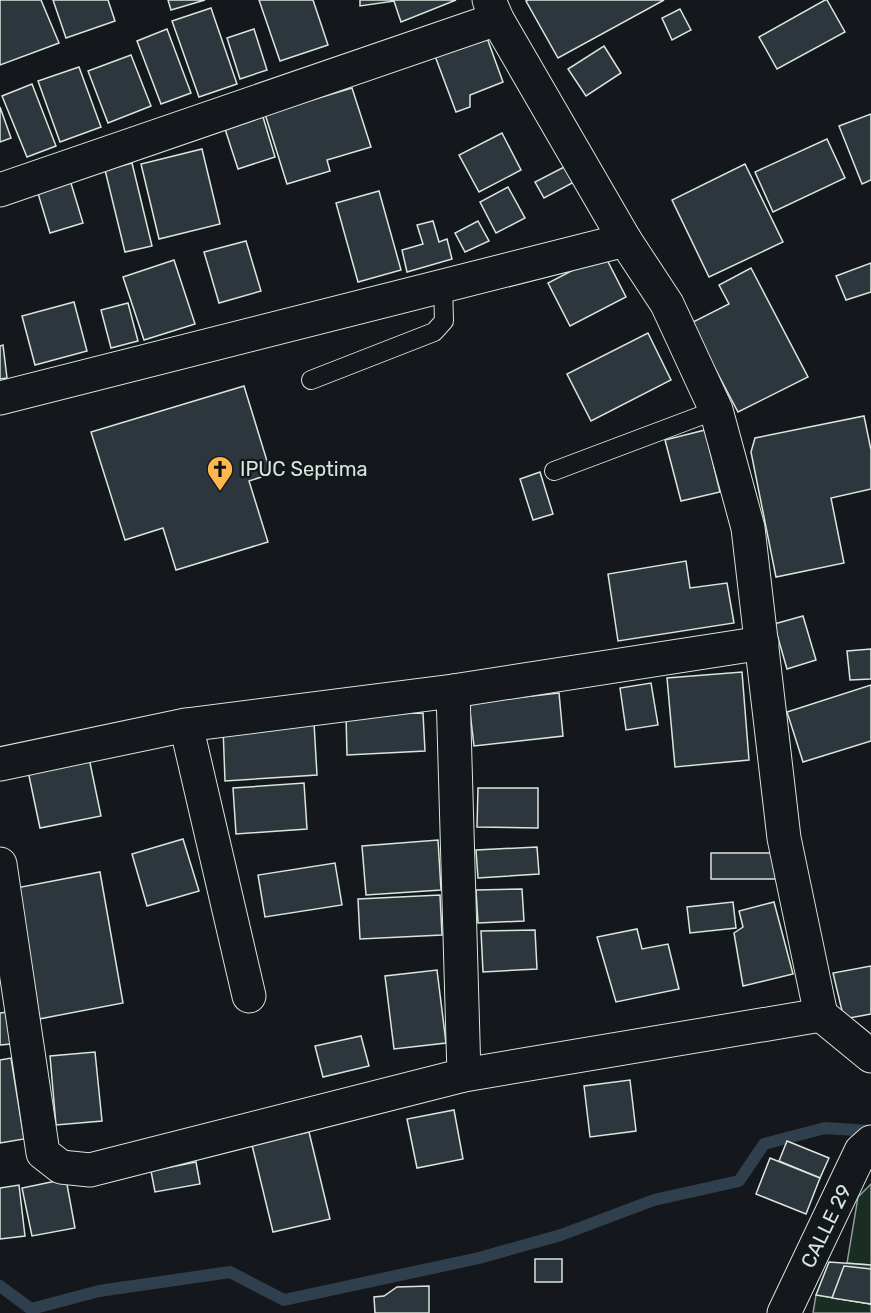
<svg xmlns="http://www.w3.org/2000/svg" width="871" height="1313" viewBox="0 0 871 1313" font-family="Rubik,sans-serif">
<style>
.green{fill:#1a2d24;stroke:#939e99;stroke-width:1.5}
.lines{fill:none;stroke-linecap:round;stroke-linejoin:round}
.stream{stroke:#2f3f4d;stroke-width:12}
.building{fill:#2c363c;stroke:#d8e6dc;stroke-width:1.5}
.service-casing{stroke:#d8e6dc;stroke-width:20}
.minor-casing{stroke:#d8e6dc;stroke-width:35}
.service{stroke:#14181c;stroke-width:18}
.minor{stroke:#14181c;stroke-width:33}
.labels{text-anchor:middle;dominant-baseline:central;stroke-width:4.5;stroke-linejoin:round;paint-order:stroke}
.poi-label{font-size:20px;fill:#d8e6dc;stroke:#14181c;text-anchor:start}
.street-label{font-size:20px;fill:#d8e6dc;stroke:#14181c}
</style>
<rect width="100%" height="100%" fill="#14181c"/>
<g class="green">
<polygon points="871,1184 871,1265 847,1263 858,1197"/>
<polygon points="816,1295 871,1304 871,1313 813,1313"/>
</g>
<g class="lines">
<polyline class="stream" points="0,1286 31,1309 99,1291 230,1272 284,1300 479,1258 561,1235 654,1200 739,1181 764,1144 825,1128 871,1131"/>
</g>
<g class="building">
<polygon points="0,0 41,0 59,43 0,65"/>
<polygon points="53,0 108,0 115,21 66,38"/>
<polygon points="168,0 205,0 171,10"/>
<polygon points="259,0 313,0 328,45 280,61"/>
<polygon points="360,0 456,0 401,22 394,1 360,6"/>
<polygon points="528,0 664,0 558,58 526,1"/>
<polygon points="825,0 827,0 845,32 777,69 759,37"/>
<polygon points="211,8 237,84 199,97 172,21"/>
<polygon points="680,9 691,30 672,40 662,18"/>
<polygon points="167,29 191,93 161,104 137,41"/>
<polygon points="254,29 267,70 240,79 227,38"/>
<polygon points="487,38 503,82 470,95 470,107 456,112 435,56"/>
<polygon points="604,46 621,73 586,96 568,69"/>
<polygon points="131,55 151,106 108,123 88,71"/>
<polygon points="79,67 101,127 60,142 38,81"/>
<polygon points="32,84 56,146 27,157 2,96"/>
<polygon points="352,88 371,147 327,160 330,171 287,184 265,114"/>
<polygon points="0,107 11,138 0,142"/>
<polygon points="871,114 871,180 862,184 839,126"/>
<polygon points="263,117 275,157 238,169 225,129"/>
<polygon points="502,133 521,170 479,192 459,155"/>
<polygon points="827,139 845,178 773,212 755,172"/>
<polygon points="202,149 220,224 159,239 141,164"/>
<polygon points="132,163 152,246 125,252 105,170"/>
<polygon points="745,164 783,242 709,277 672,200"/>
<polygon points="568,165 576,181 544,198 535,182"/>
<polygon points="70,180 83,223 50,233 37,190"/>
<polygon points="508,187 525,218 496,233 480,202"/>
<polygon points="379,191 401,270 358,282 336,203"/>
<polygon points="433,221 439,242 447,239 452,259 407,272 402,250 423,244 417,225"/>
<polygon points="478,221 489,241 465,252 455,233"/>
<polygon points="246,241 261,291 219,303 204,252"/>
<polygon points="604,254 626,297 570,326 548,283"/>
<polygon points="174,260 195,324 144,340 123,277"/>
<polygon points="871,263 871,292 846,300 836,276"/>
<polygon points="751,268 808,377 738,412 691,323 729,304 719,285"/>
<polygon points="74,302 87,351 35,365 22,316"/>
<polygon points="128,303 138,341 111,348 101,310"/>
<polygon points="648,333 671,380 591,421 567,374"/>
<polygon points="3,345 7,378 0,379 0,346"/>
<polygon points="244,386 271,474 249,481 268,542 176,570 163,528 125,540 91,432"/>
<polygon points="864,416 871,450 871,489 831,498 844,563 776,577 751,452 755,438"/>
<polygon points="705,430 720,492 681,501 665,440"/>
<polygon points="540,472 553,514 533,520 520,479"/>
<polygon points="686,561 690,588 727,583 734,623 618,641 608,574"/>
<polygon points="803,616 816,660 787,669 774,624"/>
<polygon points="871,649 871,679 850,680 847,651"/>
<polygon points="742,672 749,760 675,767 667,678"/>
<polygon points="651,683 658,725 626,730 620,688"/>
<polygon points="871,685 871,741 803,762 787,712"/>
<polygon points="559,693 563,736 474,746 469,703"/>
<polygon points="423,713 425,751 347,755 346,715"/>
<polygon points="314,723 317,775 225,781 223,727"/>
<polygon points="89,758 101,816 40,828 28,771"/>
<polygon points="304,783 307,829 236,834 233,788"/>
<polygon points="478,788 538,788 538,828 477,827"/>
<polygon points="183,839 199,891 147,906 132,854"/>
<polygon points="438,840 441,890 366,895 362,846"/>
<polygon points="537,847 539,874 478,878 476,850"/>
<rect x="711" y="853" width="65" height="26"/>
<polygon points="335,863 342,905 265,917 258,875"/>
<polygon points="100,872 123,1003 39,1019 16,888"/>
<polygon points="522,889 524,921 478,923 476,890"/>
<polygon points="440,895 442,935 360,939 358,899"/>
<polygon points="733,902 736,928 690,933 687,907"/>
<polygon points="774,902 793,974 743,986 734,933 743,927 739,911"/>
<polygon points="637,929 642,949 668,944 679,989 616,1002 597,937"/>
<polygon points="535,930 537,969 483,972 481,931"/>
<polygon points="871,966 871,1014 844,1019 833,973"/>
<polygon points="437,970 446,1043 394,1049 385,976"/>
<polygon points="7,1012 11,1044 0,1045 0,1013"/>
<polygon points="361,1036 369,1066 323,1077 315,1046"/>
<polygon points="95,1052 102,1121 56,1125 50,1056"/>
<polygon points="11,1058 24,1139 0,1143 0,1060"/>
<polygon points="630,1080 636,1131 590,1137 584,1086"/>
<polygon points="454,1110 463,1159 417,1168 407,1119"/>
<polygon points="309,1132 330,1219 273,1232 252,1145"/>
<polygon points="787,1141 829,1158 820,1178 779,1161"/>
<polygon points="770,1158 820,1178 806,1214 756,1194"/>
<polygon points="196,1162 200,1184 155,1192 151,1171"/>
<polygon points="66,1179 75,1228 32,1236 22,1188"/>
<polygon points="19,1185 25,1236 0,1239 0,1188"/>
<rect x="535" y="1259" width="27" height="23"/>
<polygon points="829,1262 871,1265 871,1304 816,1295"/>
<polygon points="844,1266 871,1269 871,1304 832,1298"/>
<polygon points="429,1286 429,1313 375,1313 374,1297 384,1296 397,1287"/>
</g>
<g class="lines">
<g class="service-casing">
<g id="service">
<polyline points="311,380 434,332 444,321 443,285"/>
<polyline points="554,471 716,410"/>
</g>
</g>
<g class="minor-casing">
<g id="minor">
<polyline points="489,0 497,19 625,240 667,304 716,410 748,528 784,838 821,1015"/>
<polyline points="0,190 497,19"/>
<polyline points="0,398 625,240"/>
<polyline points="453,691 464,1075"/>
<polyline points="186,725 249,996"/>
<polyline points="0,764 186,725 453,691 762,643"/>
<polyline points="0,864 43,1153 61,1167 90,1170 464,1075 821,1015 871,1056"/>
<polyline points="784,1313 861,1151 871,1142"/>
</g>
</g>
<use href="#service" class="service"/>
<use href="#minor" class="minor"/>
</g>
<defs>
<g id="church-pin" transform="scale(1.35)"><path d="M0 17L-7.5 6A9.5 9.5 0 1 1 7.5 6Z" fill="#ffb74d" stroke="#14181c"/><path d="M-1.2-6h2.4v3.5h3.3v2.4h-3.3V6h-2.4V-.1h-3.3v-2.4h3.3Z" fill="#111"/></g>
</defs>
<g fill-rule="evenodd">
<use href="#church-pin" x="220" y="469"/>
</g>
<g class="labels">
<g class="poi-label">
<text x="240" y="469">IPUC Septima</text>
</g>
<g class="street-label">
<text transform="translate(826 1226) rotate(-64)">CALLE 29</text>
</g>
</g>
</svg>
